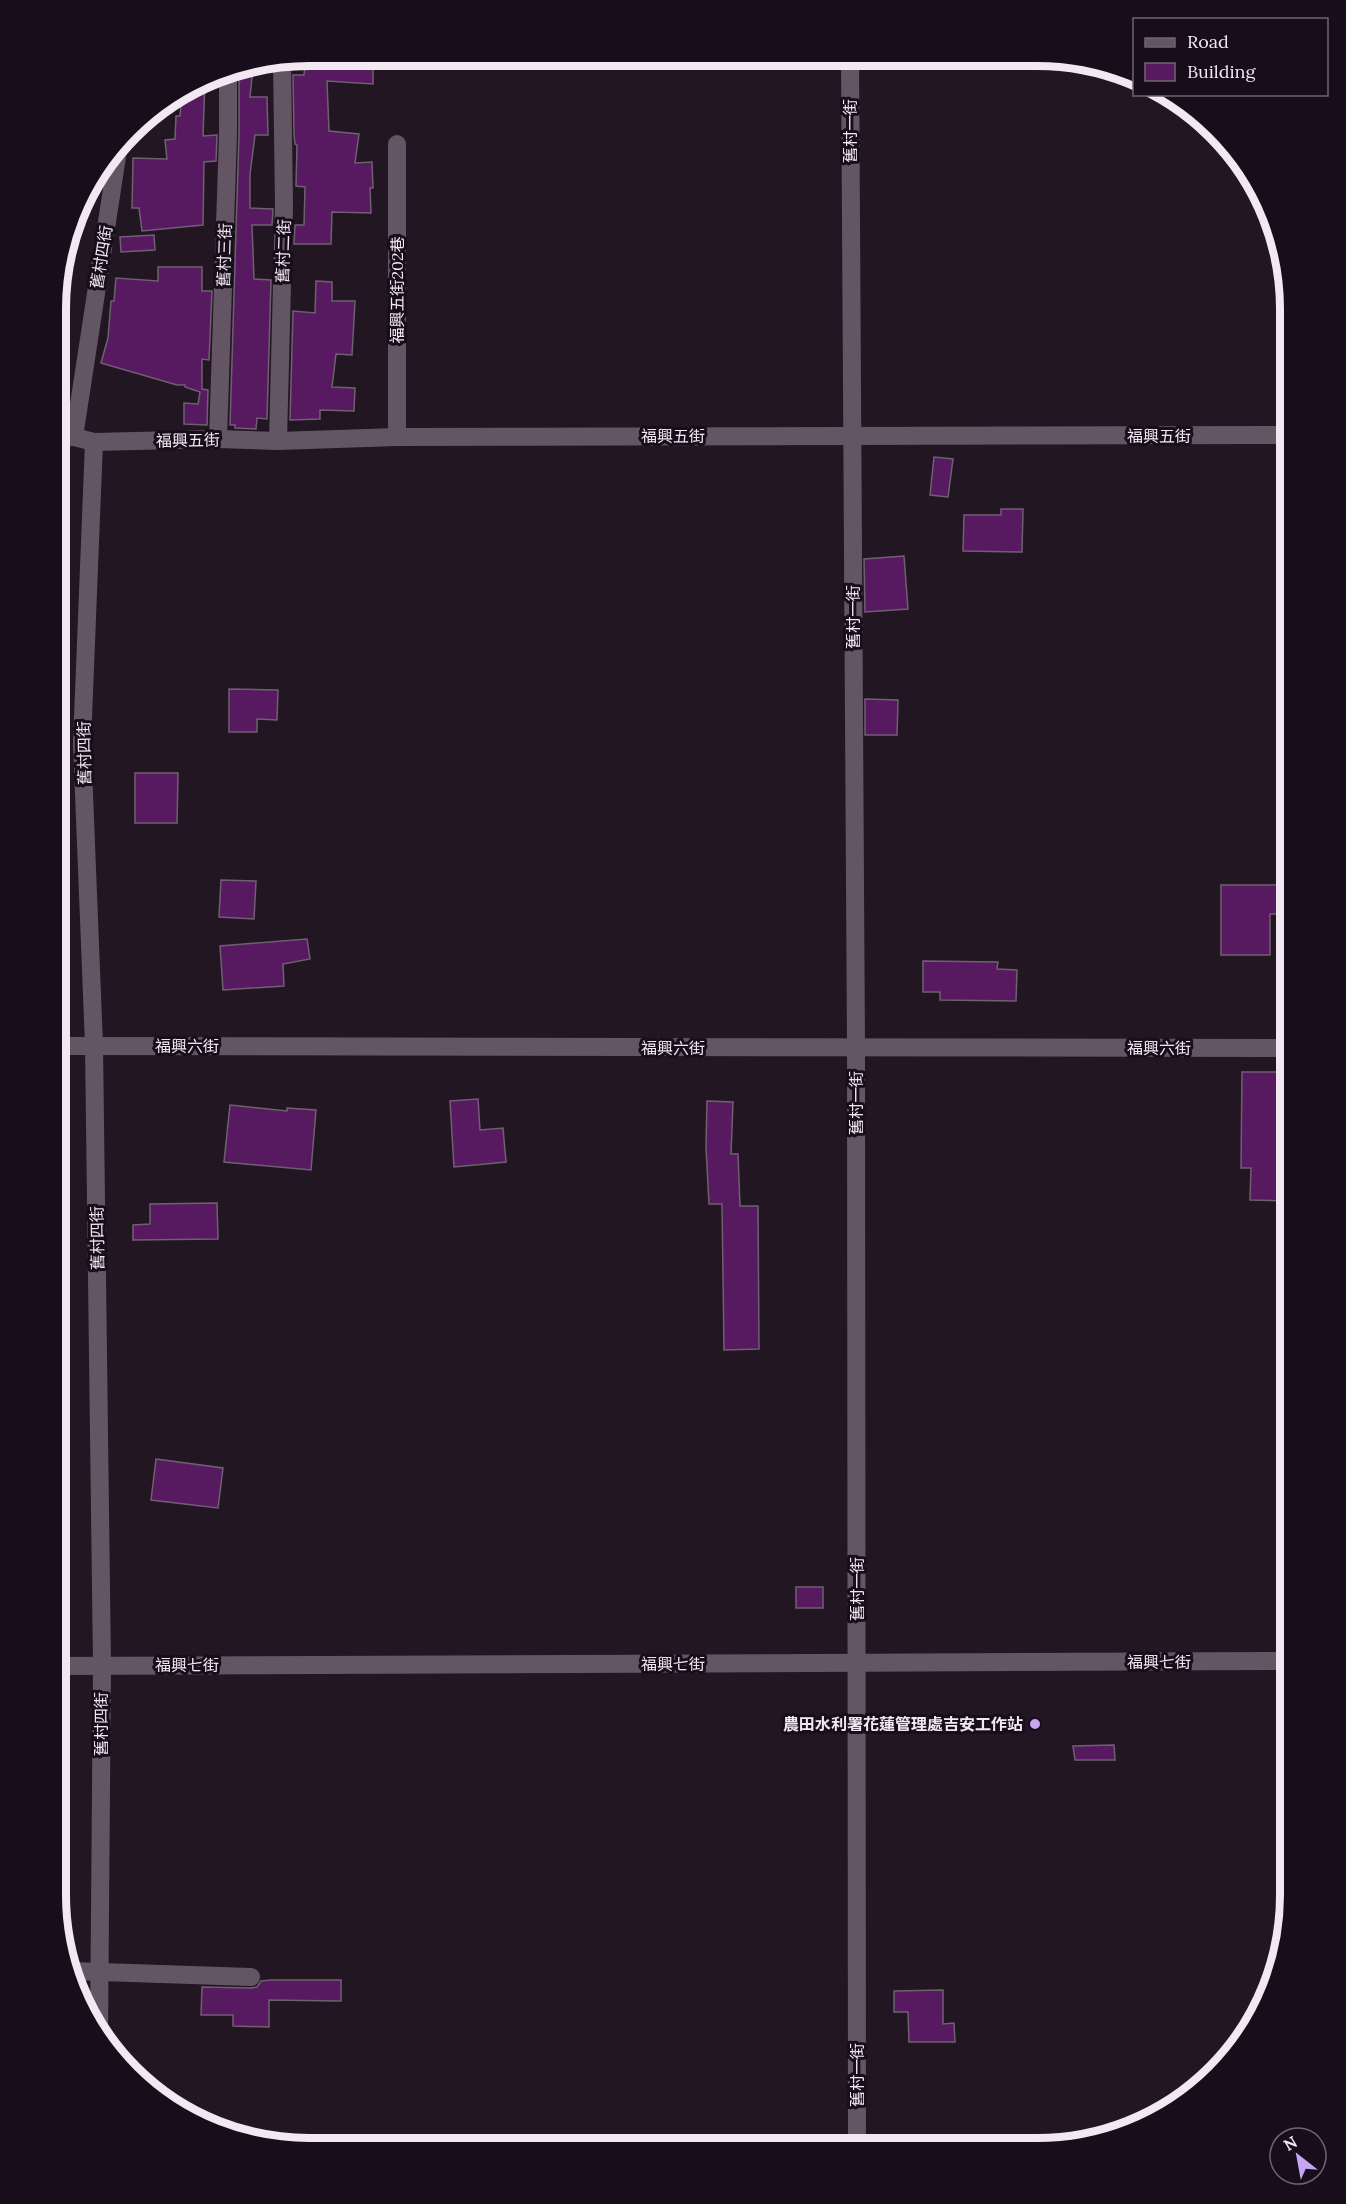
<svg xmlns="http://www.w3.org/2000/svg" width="1346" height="2204" viewBox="0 0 1346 2204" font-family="Lora,'Noto Sans TC',serif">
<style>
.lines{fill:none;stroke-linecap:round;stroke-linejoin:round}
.stream{stroke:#000b0e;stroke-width:5}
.building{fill:#57195f;stroke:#6f6071;stroke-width:1.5}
.minor{stroke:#645565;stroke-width:18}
.poi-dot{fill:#c6a6f0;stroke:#180d1a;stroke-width:2}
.labels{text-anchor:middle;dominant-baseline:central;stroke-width:6;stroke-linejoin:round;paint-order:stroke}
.street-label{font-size:16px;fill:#f1e8f2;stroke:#180d1a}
.poi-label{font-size:16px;font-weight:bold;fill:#f1e8f2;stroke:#180d1a;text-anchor:end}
.rim{fill:none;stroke:#f1e8f2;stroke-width:8}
</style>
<rect width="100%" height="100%" fill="#221623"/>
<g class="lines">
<polyline class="stream" points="57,463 60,459"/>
</g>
<g class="building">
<polygon points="306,56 373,56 373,84 327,81 329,131 359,134 355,163 372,162 373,188 370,188 371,213 332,212 331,244 294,244 295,225 304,225 305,187 296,186 297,145 295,144 294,135 293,75 304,75"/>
<polygon points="253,67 250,97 267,97 268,135 255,135 250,174 250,208 273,209 272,225 252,225 254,279 271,280 267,419 257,418 256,429 235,428 235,425 230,425 239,134 239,69"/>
<polygon points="205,79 203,136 217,135 216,161 204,162 203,225 142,231 139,208 132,208 133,158 167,159 165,140 175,139 176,116 180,116 182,94"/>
<polygon points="154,235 155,250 121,252 120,237"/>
<polygon points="158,267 202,267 202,291 212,291 209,360 202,359 202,389 208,390 207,425 184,424 184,403 198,404 200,392 185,387 185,385 177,385 101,363 108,338 111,301 114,301 116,278 158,281"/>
<polygon points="316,281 332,282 332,301 355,301 352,355 336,354 332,387 355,388 354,411 320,410 320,419 290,420 293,311 315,313"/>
<polygon points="934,457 953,459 948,497 930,495"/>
<polygon points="1001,509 1023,509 1022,552 963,551 964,515 1001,515"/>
<polygon points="904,556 908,609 865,612 864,559"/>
<polygon points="229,689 278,690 277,720 257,719 257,732 229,732"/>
<polygon points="865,699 898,700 897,735 865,735"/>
<polygon points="135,773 178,773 177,823 135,823"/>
<polygon points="221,880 256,881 254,919 219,917"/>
<polygon points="1221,885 1290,885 1290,914 1270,914 1270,955 1221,955"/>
<polygon points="307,939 310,959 283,964 284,986 223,990 220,946"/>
<polygon points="923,961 998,962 997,969 1017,970 1016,1001 940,1000 940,992 923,992"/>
<polygon points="1242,1072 1290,1072 1290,1201 1250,1200 1251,1168 1241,1168"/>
<polygon points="478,1099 480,1130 503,1128 506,1162 454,1167 450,1101"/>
<polygon points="707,1101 733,1102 731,1154 738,1154 740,1206 758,1206 759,1349 724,1350 722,1204 709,1204 706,1147"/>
<polygon points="230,1105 287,1111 287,1108 316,1110 311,1170 224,1162"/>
<polygon points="217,1203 218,1239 133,1240 133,1225 150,1224 150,1204"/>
<polygon points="156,1459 223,1468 218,1508 151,1500"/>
<rect x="796" y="1587" width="27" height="21"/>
<polygon points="1114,1745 1115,1760 1075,1760 1073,1746"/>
<polygon points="270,1980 341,1980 341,2001 269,2000 269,2027 233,2026 233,2015 201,2015 202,1987 251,1988 257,1987 261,1981"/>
<polygon points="943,1990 943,2024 954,2023 955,2042 909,2042 908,2012 894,2012 894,1991"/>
</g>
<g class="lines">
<g class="minor">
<polyline points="850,57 856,1048 857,2148"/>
<polyline points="397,144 397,437"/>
<polyline points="57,437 74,437 94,442 218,439 278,441 397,437 1290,435"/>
<polyline points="74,437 118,150"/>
<polyline points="218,439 228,134 228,71"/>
<polyline points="278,441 284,205 282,61"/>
<polyline points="94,442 82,743 94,1045 102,1666 99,2035"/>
<polyline points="57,1046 1290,1048"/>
<polyline points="56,1666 1290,1661"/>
<polyline points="71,1971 251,1977"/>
</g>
</g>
<circle class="poi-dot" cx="1035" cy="1724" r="6"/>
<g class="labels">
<g class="street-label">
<text transform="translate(850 131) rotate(-90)">舊村一街</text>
<text transform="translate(283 251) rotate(-88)">舊村二街</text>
<text transform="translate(224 255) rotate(-88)">舊村三街</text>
<text transform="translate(101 257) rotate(-81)">舊村四街</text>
<text transform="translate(397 290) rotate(-90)">福興五街202巷</text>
<text x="673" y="436">福興五街</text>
<text x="1159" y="436">福興五街</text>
<text transform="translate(188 440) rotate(-1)">福興五街</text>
<text transform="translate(853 617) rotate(-90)">舊村一街</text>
<text transform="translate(84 753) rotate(-91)">舊村四街</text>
<text x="187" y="1046">福興六街</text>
<text x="673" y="1048">福興六街</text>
<text x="1159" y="1048">福興六街</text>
<text transform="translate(856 1103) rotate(-90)">舊村一街</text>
<text transform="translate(97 1238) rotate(-91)">舊村四街</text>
<text transform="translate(857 1589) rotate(-90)">舊村一街</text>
<text x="1159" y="1662">福興七街</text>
<text x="673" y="1664">福興七街</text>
<text x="187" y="1665">福興七街</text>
<text transform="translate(101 1724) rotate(-90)">舊村四街</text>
<text transform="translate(857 2075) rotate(-90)">舊村一街</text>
</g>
<g class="poi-label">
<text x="1023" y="1724">農田水利署花蓮管理處吉安工作站</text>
</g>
</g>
<path d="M0 0H1346V2204H0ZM309 66H1037A243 243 0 0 1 1280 309V1895A243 243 0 0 1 1037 2138H309A243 243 0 0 1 66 1895V309A243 243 0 0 1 309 66Z" fill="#180d1a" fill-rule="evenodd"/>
<path class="rim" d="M309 66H1037A243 243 0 0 1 1280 309V1895A243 243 0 0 1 1037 2138H309A243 243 0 0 1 66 1895V309A243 243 0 0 1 309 66Z"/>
<rect x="1133" y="18" width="195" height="78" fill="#180d1a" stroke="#6f6570" stroke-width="1.5"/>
<rect x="1145" y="38" width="30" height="9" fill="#645565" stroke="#6f6570" stroke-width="1.5"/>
<text x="1187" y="48" font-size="18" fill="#f1e8f2">Road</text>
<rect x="1145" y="63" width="30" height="18" fill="#57195f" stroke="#6f6570" stroke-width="1.5"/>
<text x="1187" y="78" font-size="18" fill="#f1e8f2">Building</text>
<g transform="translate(1298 2156) rotate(329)"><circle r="28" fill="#180d1a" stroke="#6f6570" stroke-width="1.5"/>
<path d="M0-4.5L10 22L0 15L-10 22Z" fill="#c6a6f0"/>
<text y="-9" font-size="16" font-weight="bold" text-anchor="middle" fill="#f1e8f2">N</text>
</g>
</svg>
